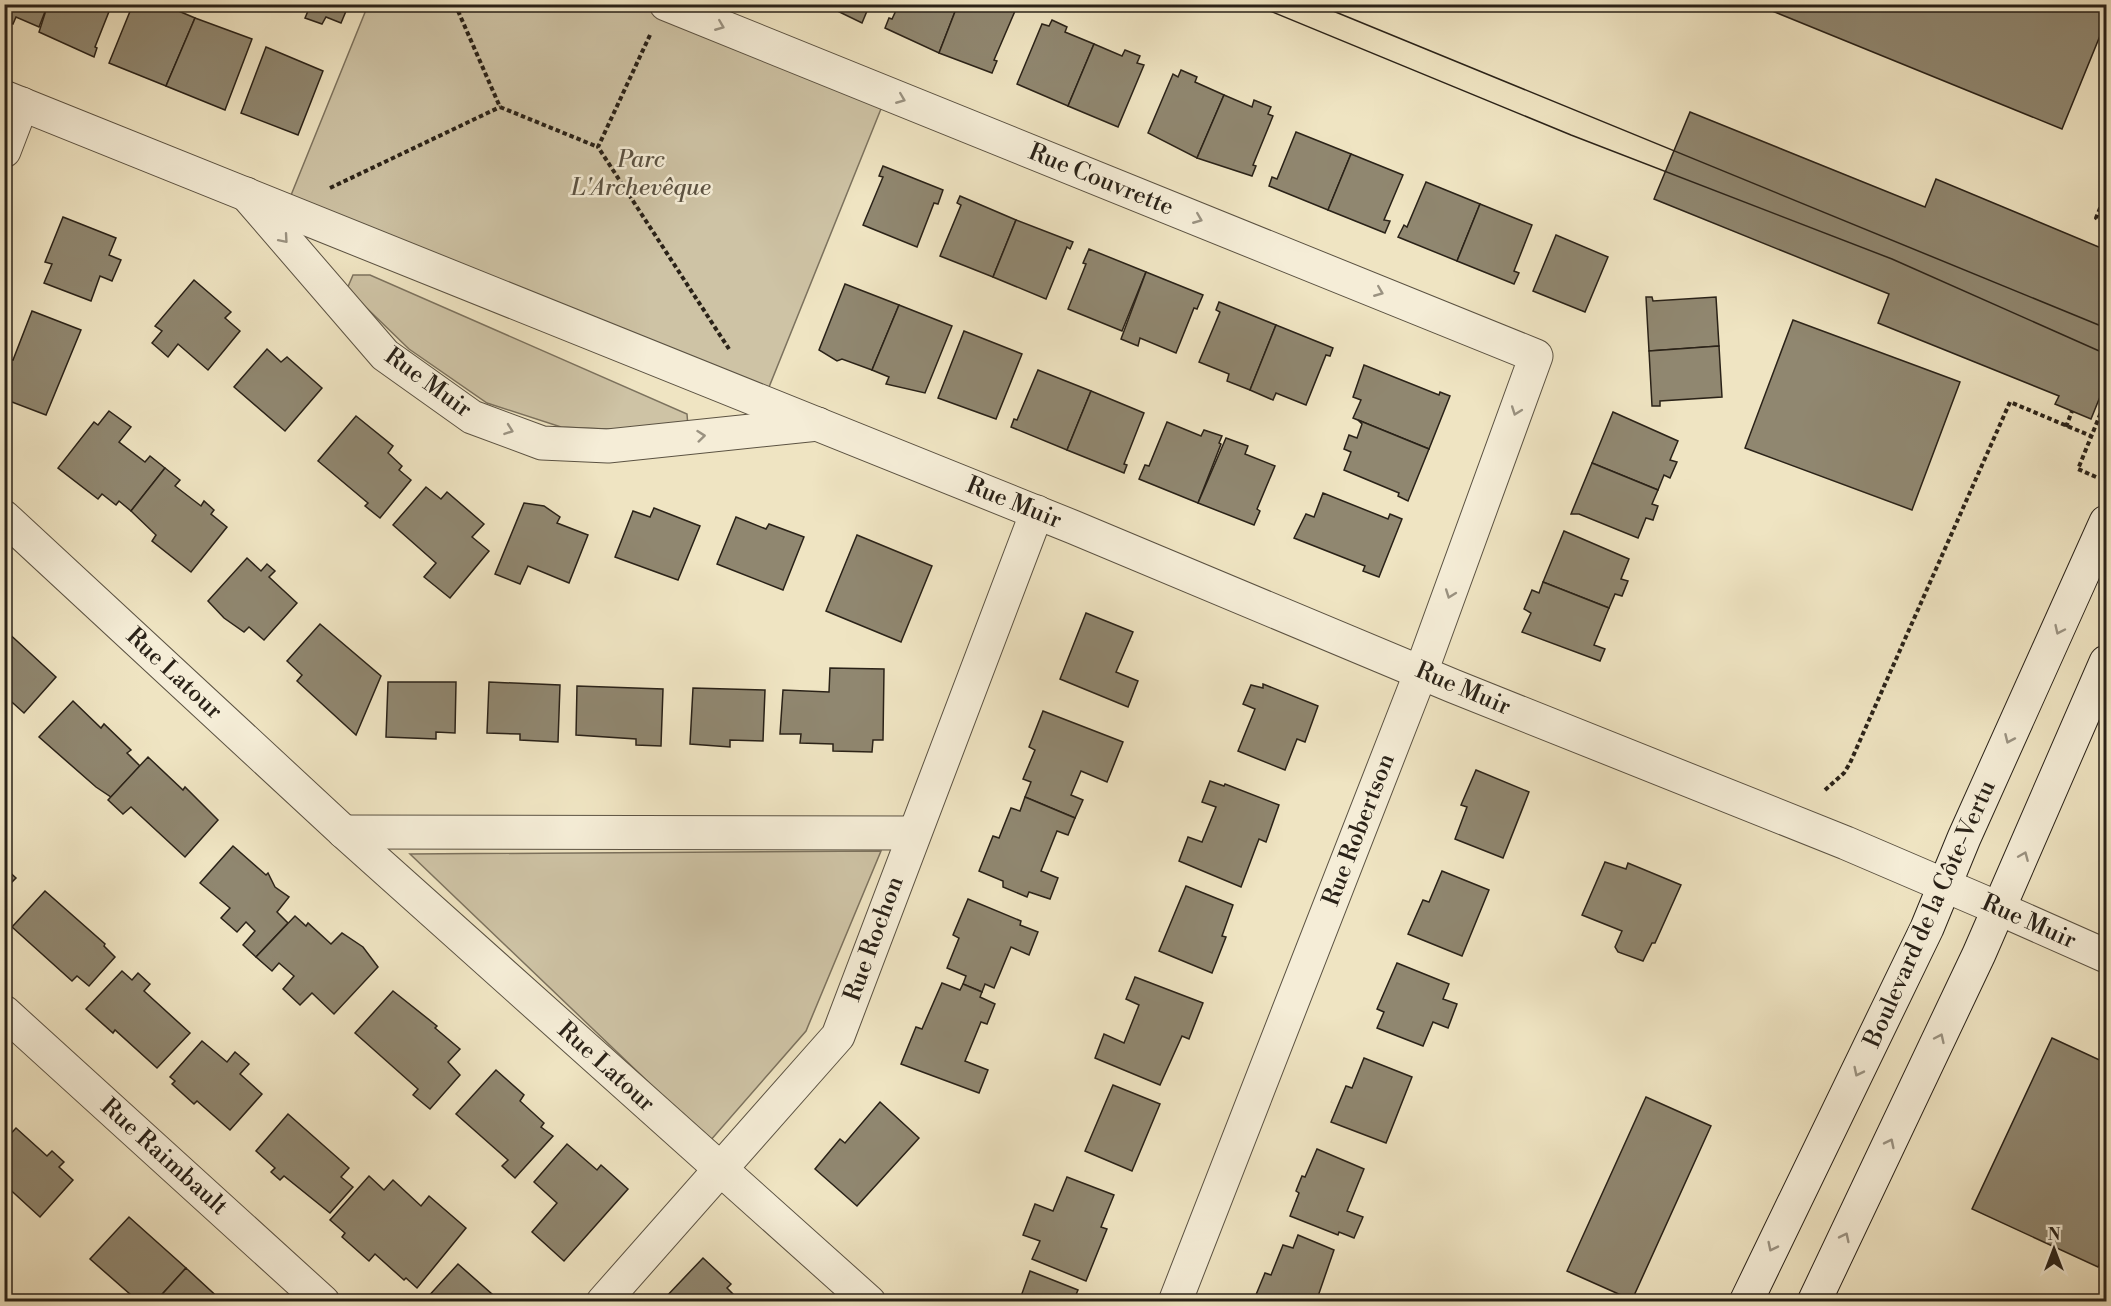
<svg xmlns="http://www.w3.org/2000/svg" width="2111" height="1306" viewBox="0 0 2111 1306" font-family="'Libre Bodoni',serif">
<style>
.green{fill:#cec3a5;stroke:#7c725e;stroke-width:1.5}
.building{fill:#908770;stroke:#2a2218;stroke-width:1.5}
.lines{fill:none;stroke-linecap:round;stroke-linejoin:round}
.minor-casing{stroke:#5b5242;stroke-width:35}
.tertiary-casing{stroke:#5b5242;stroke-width:35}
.secondary-casing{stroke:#2a2218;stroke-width:35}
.path{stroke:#2a2218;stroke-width:4;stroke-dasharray:4.5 3;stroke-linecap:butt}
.minor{stroke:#f5edd7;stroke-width:33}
.tertiary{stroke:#f5edd7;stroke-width:33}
.secondary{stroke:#f5edd7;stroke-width:33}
.tram{stroke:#2a2218;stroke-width:1.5}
.oneway{stroke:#9a9281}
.labels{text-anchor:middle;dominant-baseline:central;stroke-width:5;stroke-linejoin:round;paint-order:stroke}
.park-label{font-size:24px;font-style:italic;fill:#5b5242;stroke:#f5edd7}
.street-label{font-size:24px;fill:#2a2218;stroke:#f5edd7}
</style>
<rect width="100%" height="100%" fill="#efe4c2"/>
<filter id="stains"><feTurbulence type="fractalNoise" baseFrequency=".00333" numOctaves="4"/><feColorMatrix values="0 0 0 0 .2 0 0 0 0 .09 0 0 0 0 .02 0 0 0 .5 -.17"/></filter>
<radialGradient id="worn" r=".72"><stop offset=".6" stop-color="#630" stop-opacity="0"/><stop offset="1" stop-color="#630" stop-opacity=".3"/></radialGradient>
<g class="green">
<polygon points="368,5 665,5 887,94 763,402 285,210"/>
<polygon points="353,275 370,275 687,414 688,427 677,432 561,427 487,403 409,349 347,289"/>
<polygon points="881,851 806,1031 710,1141 410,854"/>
</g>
<g class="building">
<polygon points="4,4 48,4 39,27 16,17 13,24 4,20"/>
<polygon points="48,4 112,4 95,47 97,48 94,57 39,32"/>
<polygon points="133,4 162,4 195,18 166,86 109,63"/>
<polygon points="291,4 349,4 341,23 326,17 322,24 305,18 308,11"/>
<polygon points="823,4 866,4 864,9 867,11 862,23"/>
<polygon points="899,4 958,4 939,53 885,28 889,18 892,19"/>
<polygon points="958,4 1012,4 1010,10 1015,11 994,60 997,61 992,73 939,53"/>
<polygon points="1755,4 2106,4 2106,21 2062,129"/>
<polygon points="195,18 252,39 225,110 166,86"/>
<polygon points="1052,20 1067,27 1065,32 1094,44 1068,106 1017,84 1042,24 1049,26"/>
<polygon points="1094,44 1122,56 1125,50 1140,56 1137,63 1144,65 1118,127 1068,106"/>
<polygon points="266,47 323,71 298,135 241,113"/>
<polygon points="1181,70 1197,77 1195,82 1224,95 1197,158 1148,133 1173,74 1178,77"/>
<polygon points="1224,95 1252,107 1254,100 1271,107 1268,114 1273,116 1253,165 1256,166 1252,176 1197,158"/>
<polygon points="1690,112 1925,207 1936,179 2106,250 2106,382 2091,419 2055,404 2059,396 1878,323 1889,294 1654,199"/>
<polygon points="1296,132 1351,154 1328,210 1269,186 1272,177 1277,179"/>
<polygon points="1351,154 1403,175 1384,220 1390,221 1385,233 1328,210"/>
<polygon points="883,166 943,190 938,204 934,203 917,247 863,225 883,177 879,176"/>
<polygon points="1426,182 1480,204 1457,261 1398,237 1404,225 1407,227"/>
<polygon points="960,196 1016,220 993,277 940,256 961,205 957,203"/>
<polygon points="1480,204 1532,225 1514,271 1519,273 1514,284 1457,261"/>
<polygon points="63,217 116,238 109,255 121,260 112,281 100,276 91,301 44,283 52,264 45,262"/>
<polygon points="1016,220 1073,242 1070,249 1067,247 1046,299 993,277"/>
<polygon points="1556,235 1608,257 1585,312 1533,291"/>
<polygon points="1089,249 1146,272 1122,331 1068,309 1086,264 1083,263"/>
<polygon points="1146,272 1203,295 1197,309 1194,308 1176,353 1140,338 1138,346 1121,339"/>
<polygon points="194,280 231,312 225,318 240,331 208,370 178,344 168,357 152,343 162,331 155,326"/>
<polygon points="845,284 899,305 872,370 842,359 837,361 819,350"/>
<polygon points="1646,297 1652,297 1653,301 1716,297 1719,346 1649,351"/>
<polygon points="1219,302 1276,325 1250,390 1227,381 1229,374 1199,362 1220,312 1216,310"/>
<polygon points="899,305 952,326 925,393 886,384 889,377 872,370"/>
<polygon points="32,311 81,330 46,415 4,399 4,362 6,358 13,360"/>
<polygon points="1793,320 1960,382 1912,510 1745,448"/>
<polygon points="1276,325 1333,348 1330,356 1326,355 1306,405 1276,393 1273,400 1250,390"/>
<polygon points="964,331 1022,354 996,419 938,398"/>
<polygon points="1719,346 1722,397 1660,401 1660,406 1652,406 1649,351"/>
<polygon points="267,349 281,362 287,357 322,388 285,431 234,387"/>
<polygon points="1364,365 1439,395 1440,392 1450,396 1429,449 1353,418 1361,400 1353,397"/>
<polygon points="1038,370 1091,391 1067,450 1011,427 1014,419 1017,420"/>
<polygon points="1091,391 1144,413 1124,464 1127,465 1124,473 1067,450"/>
<polygon points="109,411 131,427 119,442 145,462 150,456 165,468 131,511 119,501 116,505 102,494 98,499 58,468 94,422 98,425"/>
<polygon points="1613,412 1678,441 1670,460 1677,462 1670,478 1664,475 1658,490 1592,463"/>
<polygon points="356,416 393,446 388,453 402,466 399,470 411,480 380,518 365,506 368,503 318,461"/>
<polygon points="1358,420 1429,449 1408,501 1398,496 1399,493 1344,470 1351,452 1344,449 1349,435 1357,438 1362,424"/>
<polygon points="1167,422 1201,436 1204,430 1222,436 1219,443 1221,444 1198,503 1139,479 1145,465 1149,466"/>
<polygon points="1226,438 1248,446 1245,454 1275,466 1257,509 1260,511 1254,525 1198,503"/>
<polygon points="1592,463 1658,490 1652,504 1658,506 1653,520 1646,518 1638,538 1579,514 1571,514"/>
<polygon points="165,468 180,480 175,486 201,506 204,501 214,510 211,514 227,527 191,572 152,541 156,535 131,511"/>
<polygon points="426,487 441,499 447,492 484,524 472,537 489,551 450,598 424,577 436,563 393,525"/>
<polygon points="1323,493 1388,519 1390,514 1402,519 1379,577 1363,571 1365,566 1294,538 1306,514 1314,517"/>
<polygon points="524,503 544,506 560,517 557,523 588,535 569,583 528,566 520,584 495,574"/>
<polygon points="654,508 700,526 678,580 615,557 633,511 650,517"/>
<polygon points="736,517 766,529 769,524 804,537 783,590 717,564"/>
<polygon points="1564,531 1629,559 1621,579 1628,581 1622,596 1615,594 1609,608 1543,582"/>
<polygon points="857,535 932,566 901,642 826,611"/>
<polygon points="247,558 261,571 267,564 275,571 269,577 297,603 264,640 249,627 244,632 224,618 208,601"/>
<polygon points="1543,582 1609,608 1594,645 1605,649 1600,661 1522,632 1531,613 1524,609 1532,590 1539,593"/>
<polygon points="1086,613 1133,632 1116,672 1138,681 1128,707 1060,679"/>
<polygon points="320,624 381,676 356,735 297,681 302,675 287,661"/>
<polygon points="4,629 56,677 24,713 4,695"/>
<polygon points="830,668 884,669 883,740 873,740 872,752 833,751 833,744 800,743 801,734 780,734 783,690 829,692"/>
<polygon points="388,682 456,682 455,733 436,732 436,739 386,737"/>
<polygon points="489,682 560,685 558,742 520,740 520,734 487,733"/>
<polygon points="1263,684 1318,706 1305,742 1297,739 1285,770 1238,751 1255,709 1243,704 1251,685 1263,688"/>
<polygon points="577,686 663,689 661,746 636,745 636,739 576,735"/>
<polygon points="693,688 765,690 763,741 730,740 730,747 690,744"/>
<polygon points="73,701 101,728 104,724 131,750 127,753 140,766 111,797 96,787 39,737"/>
<polygon points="1043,711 1123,742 1107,782 1081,771 1071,795 1083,800 1075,818 1025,797 1031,782 1023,779 1035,750 1029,747"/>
<polygon points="148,757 183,790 185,787 218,820 185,857 131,807 123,814 108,800"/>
<polygon points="1476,770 1529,792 1503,858 1455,839 1467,807 1461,805"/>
<polygon points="1210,781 1224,786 1225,784 1279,805 1266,842 1259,839 1241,887 1179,861 1188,837 1202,842 1216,807 1202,802"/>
<polygon points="1025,797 1075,818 1068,835 1057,831 1041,871 1058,878 1050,899 1029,892 1027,897 1003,887 1003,881 979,871 993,836 999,838 1011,808 1020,811"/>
<polygon points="233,846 266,875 268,873 275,887 289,897 277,912 288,923 256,957 243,945 255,931 246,922 237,932 221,918 230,908 200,883"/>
<polygon points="1605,862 1626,869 1628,863 1681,885 1655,943 1652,943 1643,961 1618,952 1615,947 1622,931 1582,915"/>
<polygon points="4,867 16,878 4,890"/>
<polygon points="1442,871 1489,890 1462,956 1408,934 1423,900 1429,902"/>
<polygon points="1186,886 1233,905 1222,936 1226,937 1212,973 1159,951"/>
<polygon points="45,891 105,944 104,946 115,957 89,986 77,976 72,981 12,927"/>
<polygon points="968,899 1021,921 1020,925 1038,932 1029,955 1011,947 994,988 985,984 982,992 963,984 966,976 947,968 959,938 953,935"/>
<polygon points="295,916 306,926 308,923 331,944 342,933 363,947 378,967 334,1014 312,993 300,1005 283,989 294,976 279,963 272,971 256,957"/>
<polygon points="1397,963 1449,984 1443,999 1457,1004 1448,1028 1433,1022 1423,1046 1377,1028 1384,1012 1377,1009"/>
<polygon points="122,971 132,980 138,973 150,984 144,991 190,1033 157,1068 115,1030 113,1033 86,1009"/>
<polygon points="1135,977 1203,1003 1189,1039 1182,1036 1160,1085 1095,1058 1104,1034 1124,1043 1139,1005 1126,999"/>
<polygon points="942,983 960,990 963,984 982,992 980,997 995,1004 987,1024 981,1022 965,1061 988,1070 979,1093 901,1064 916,1027 922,1029"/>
<polygon points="393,991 437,1026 435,1028 460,1049 448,1062 460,1075 430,1109 413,1095 418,1089 355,1033"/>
<polygon points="2052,1038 2106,1063 2106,1250 2098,1267 1972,1209"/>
<polygon points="202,1041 227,1062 235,1052 249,1064 240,1074 262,1094 230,1130 197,1101 194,1104 172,1084 175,1081 170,1077"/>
<polygon points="1364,1058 1412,1077 1386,1143 1331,1122 1346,1086 1352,1088"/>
<polygon points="496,1070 524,1095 520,1101 544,1123 541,1127 553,1136 515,1178 502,1166 508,1160 456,1114"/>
<polygon points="1113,1085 1160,1104 1132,1171 1085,1151"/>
<polygon points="1646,1097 1711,1126 1632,1300 1567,1271"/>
<polygon points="880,1102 919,1138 857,1206 815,1169 840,1139 845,1143"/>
<polygon points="288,1114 349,1168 341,1177 353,1187 330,1213 284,1176 280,1180 271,1172 275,1168 256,1151"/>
<polygon points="16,1128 47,1156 52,1151 64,1162 59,1167 73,1180 40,1217 4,1184 4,1141"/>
<polygon points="567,1144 597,1170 601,1165 628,1189 564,1261 532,1232 557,1203 534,1182"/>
<polygon points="1317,1149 1364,1169 1347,1211 1363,1217 1354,1238 1339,1232 1338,1235 1290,1216 1299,1193 1296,1191 1302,1176 1305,1177"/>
<polygon points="369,1176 384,1190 393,1180 421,1206 429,1196 466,1228 417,1288 406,1278 404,1280 375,1254 369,1261 342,1237 345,1233 330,1220"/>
<polygon points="1067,1177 1114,1195 1101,1227 1107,1229 1086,1281 1032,1259 1040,1241 1023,1235 1035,1204 1053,1211"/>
<polygon points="129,1217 186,1268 155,1302 139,1302 90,1259"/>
<polygon points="1298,1235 1334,1250 1316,1302 1253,1302 1265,1273 1271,1275 1283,1245 1293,1248"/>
<polygon points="703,1258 731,1284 727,1288 741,1302 663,1300"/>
<polygon points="458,1264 501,1302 425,1300"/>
<polygon points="186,1268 223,1302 155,1302"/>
<polygon points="1030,1271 1078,1290 1073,1302 1019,1302"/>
</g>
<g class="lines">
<g class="minor-casing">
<g id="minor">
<polyline points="666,4 1536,356 1421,672 1175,1302"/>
<polyline points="4,151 22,104"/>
<polyline points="246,194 385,355 472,417 542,443 608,446 818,424"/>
<polyline points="4,517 344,832 869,1302"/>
<polyline points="344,832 913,833"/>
<polyline points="2000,909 2106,956"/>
<polyline points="4,1012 323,1302"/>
<polyline points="603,1302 838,1036 1037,512"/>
</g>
</g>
<g class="tertiary-casing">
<polyline id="tertiary" points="4,97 1073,527 1453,686 1846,843 2000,909"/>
</g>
<g class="secondary-casing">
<g id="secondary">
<polyline points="1746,1302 1927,928 1964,838 2106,522"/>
<polyline points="1814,1302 1979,954 2106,662"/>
</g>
</g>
<g class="path">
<polyline points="455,4 500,107 598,147"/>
<polyline points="650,35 598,147 729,349"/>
<polyline points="330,188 500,107"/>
<polyline points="2106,194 2096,218 2106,223"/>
<polyline points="2066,427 2072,411"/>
<polyline points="2096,477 2078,469 2106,400"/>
<polyline points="1825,790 1844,773 1850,763 2010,402 2091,436"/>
</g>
<use href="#minor" class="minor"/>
<use href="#tertiary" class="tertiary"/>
<use href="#secondary" class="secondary"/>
<g class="tram">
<polyline points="1253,4 1571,135 1892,259 2106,354"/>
<polyline points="1316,4 2106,328"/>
</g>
</g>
<defs><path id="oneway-chevron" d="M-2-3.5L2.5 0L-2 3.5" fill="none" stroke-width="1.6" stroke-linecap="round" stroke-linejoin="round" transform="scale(1.5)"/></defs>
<g class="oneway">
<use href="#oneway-chevron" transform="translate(720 26) rotate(22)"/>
<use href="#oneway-chevron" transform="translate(901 99) rotate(22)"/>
<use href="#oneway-chevron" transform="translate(1198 219) rotate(22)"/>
<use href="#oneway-chevron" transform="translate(284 239) rotate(49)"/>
<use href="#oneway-chevron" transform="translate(1379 292) rotate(22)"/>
<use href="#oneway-chevron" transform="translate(1516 411) rotate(110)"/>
<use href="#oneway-chevron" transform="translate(509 430) rotate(20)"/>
<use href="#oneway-chevron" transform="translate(701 436) rotate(-6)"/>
<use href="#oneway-chevron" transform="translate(1450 594) rotate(110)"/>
<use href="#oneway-chevron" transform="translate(2059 630) rotate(115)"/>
<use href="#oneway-chevron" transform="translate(2009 739) rotate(114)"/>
<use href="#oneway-chevron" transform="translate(2024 856) rotate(-67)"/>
<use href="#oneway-chevron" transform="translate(1940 1038) rotate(-65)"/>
<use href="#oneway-chevron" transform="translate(1858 1072) rotate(116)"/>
<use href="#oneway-chevron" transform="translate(1890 1143) rotate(-64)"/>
<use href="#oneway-chevron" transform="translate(1845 1237) rotate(-64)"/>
<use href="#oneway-chevron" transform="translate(1772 1247) rotate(116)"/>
</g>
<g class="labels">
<g class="park-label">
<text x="641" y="160">Parc<tspan x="641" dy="28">L'Archevêque</tspan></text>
</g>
<g class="street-label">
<text transform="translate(1101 180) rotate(22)">Rue Couvrette</text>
<text transform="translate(428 383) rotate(36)">Rue Muir</text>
<text transform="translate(1014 503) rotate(22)">Rue Muir</text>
<text transform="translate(174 674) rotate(43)">Rue Latour</text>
<text transform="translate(1463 689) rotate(23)">Rue Muir</text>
<text transform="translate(1359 830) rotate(-69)">Rue Robertson</text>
<text transform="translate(1930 914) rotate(-66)">Boulevard de la Côte-Vertu</text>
<text transform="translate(2029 922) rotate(24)">Rue Muir</text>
<text transform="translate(874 939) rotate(-70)">Rue Rochon</text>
<text transform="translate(606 1067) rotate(42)">Rue Latour</text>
<text transform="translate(164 1157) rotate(42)">Rue Raimbault</text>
</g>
</g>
<rect width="2111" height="1306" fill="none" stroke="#efe4c2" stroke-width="24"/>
<rect x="6" y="6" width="2099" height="1294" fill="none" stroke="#2a2218" stroke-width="3"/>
<rect x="12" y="12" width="2087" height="1282" fill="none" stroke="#2a2218" stroke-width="1.5"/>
<g transform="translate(2054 1249)" stroke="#f5edd7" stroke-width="4.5" paint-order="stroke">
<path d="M0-4.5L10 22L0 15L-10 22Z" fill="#2a2218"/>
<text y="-9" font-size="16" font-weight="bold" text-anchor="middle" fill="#2a2218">N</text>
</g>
<rect width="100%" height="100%" filter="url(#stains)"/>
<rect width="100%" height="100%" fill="url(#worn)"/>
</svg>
